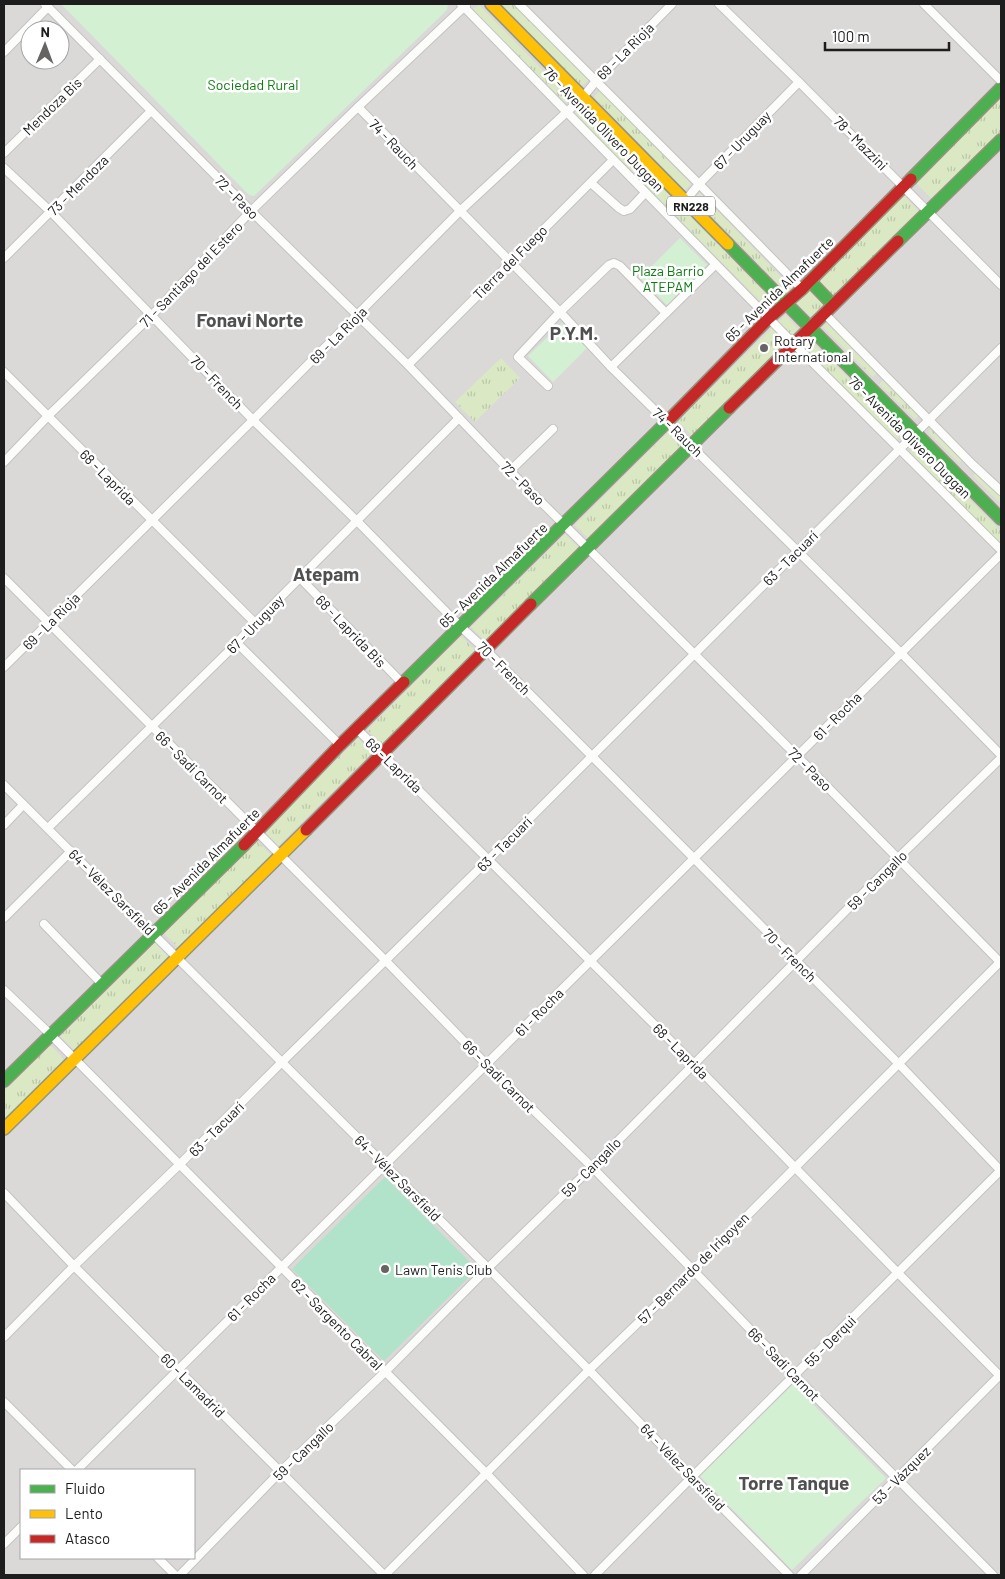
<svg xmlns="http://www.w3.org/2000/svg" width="1005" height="1579" viewBox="0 0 1005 1579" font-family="Barlow,sans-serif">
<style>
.residential{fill:#dad9d7;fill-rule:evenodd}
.grass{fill:url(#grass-tufts)}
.park{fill:#d3f1d2}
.pitch{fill:#b1e2ca}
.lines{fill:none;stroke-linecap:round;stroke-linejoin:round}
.street-casing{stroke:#c4c3c2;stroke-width:10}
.fast-casing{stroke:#94947e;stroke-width:14}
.slow-casing{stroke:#94947e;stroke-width:14}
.jam-casing{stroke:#94947e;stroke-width:14}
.street{stroke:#fcfcfb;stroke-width:8}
.fast{stroke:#4caf50;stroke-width:11}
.slow{stroke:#ffc107;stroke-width:11}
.jam{stroke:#c62828;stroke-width:11}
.poi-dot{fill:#656463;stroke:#fff;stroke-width:2}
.labels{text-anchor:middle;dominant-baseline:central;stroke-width:5;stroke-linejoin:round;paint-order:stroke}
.shield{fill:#fff;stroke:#616161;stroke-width:1}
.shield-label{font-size:12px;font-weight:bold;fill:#1d1d1d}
.street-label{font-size:14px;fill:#1d1d1d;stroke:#fff}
.park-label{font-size:14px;fill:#0d7a10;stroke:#fff}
.poi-label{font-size:14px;fill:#1d1d1d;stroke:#fff;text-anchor:start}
.district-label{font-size:19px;font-weight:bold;fill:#505050;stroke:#fff}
</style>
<defs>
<pattern id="grass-tufts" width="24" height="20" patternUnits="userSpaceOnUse" patternTransform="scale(1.25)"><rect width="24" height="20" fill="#dae8c4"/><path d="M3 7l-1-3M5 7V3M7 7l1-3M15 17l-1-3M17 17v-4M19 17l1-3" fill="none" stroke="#bbc7a8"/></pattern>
</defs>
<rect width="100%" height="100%" fill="#ebe9e6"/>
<path class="residential" d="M4,4h997v1571h-997zM30,30h30v30h-30zM21,1470h173v88h-173z"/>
<g class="grass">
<polygon points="501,4 514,4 588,80 582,86"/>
<polygon points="479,5 570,98 564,104 472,10"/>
<polygon points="600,91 691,184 685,190 594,97"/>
<polygon points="1001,97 1001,132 932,199 915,182"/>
<polygon points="581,106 775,302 768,309 574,113"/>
<polygon points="700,193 793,289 788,294 694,198"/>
<polygon points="903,195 921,213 834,298 816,281"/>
<polygon points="809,289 826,305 812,318 796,303"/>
<polygon points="786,315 798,329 790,336 778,322"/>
<polygon points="827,323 877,373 873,377 823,327"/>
<polygon points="772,328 786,342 692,436 678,421"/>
<polygon points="814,344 904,432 896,440 806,352"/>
<polygon points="501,358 520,378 475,422 455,402"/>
<polygon points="883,380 919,415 915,419 879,384"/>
<polygon points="932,428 963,459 959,463 928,432"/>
<polygon points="669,431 683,446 589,539 575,525"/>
<polygon points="916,446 1001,531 1000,543 910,452"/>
<polygon points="977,472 1001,496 1001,504 973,476"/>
<polygon points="565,534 579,548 485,641 471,627"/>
<polygon points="461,636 475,650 382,744 367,730"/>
<polygon points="358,738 372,753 278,846 264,832"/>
<polygon points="257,841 271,855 178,947 164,933"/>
<polygon points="154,942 168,956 74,1050 60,1036"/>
<polygon points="50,1045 64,1059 4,1119 4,1091"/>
</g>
<g class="park">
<polygon points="61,4 448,4 447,10 254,196 249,195"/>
<polygon points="680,238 707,265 667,305 640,278"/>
<polygon points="562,323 587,348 553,382 528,356"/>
<polygon points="793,1384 886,1478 792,1570 700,1476"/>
</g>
<polygon class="pitch" points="385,1177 477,1269 384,1361 292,1269"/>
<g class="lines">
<g class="street-casing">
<g id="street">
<polyline points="45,4 251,211 408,365 510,471 797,756 1001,963"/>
<polyline points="461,4 794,344 1001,550"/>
<polyline points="519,4 699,184 802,289"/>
<polyline points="719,4 799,82 1001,285"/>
<polyline points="924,4 1001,81"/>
<polyline points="4,52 48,7"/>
<polyline points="358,107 560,312 611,367 901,653 1001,755"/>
<polyline points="4,153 100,59"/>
<polyline points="4,168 51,212 253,420 357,521 461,627 486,650 898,1063 1001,1171"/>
<polyline points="591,183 619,208 624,211 630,209 645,193"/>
<polyline points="686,200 699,184 799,82"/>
<polyline points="4,258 151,111"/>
<polyline points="825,314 972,464 1001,491"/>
<polyline points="408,365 613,160"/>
<polyline points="611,367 715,265"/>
<polyline points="4,372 255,623"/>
<polyline points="548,386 518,357 560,312 609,265 614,263 620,266 666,313"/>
<polyline points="4,462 48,416 152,315 251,211 358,107 466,5"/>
<polyline points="510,471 553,429"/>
<polyline points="4,578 385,960 487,1065 592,1167 693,1270 795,1376 993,1575"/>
<polyline points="300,578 403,684"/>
<polyline points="237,643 340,745"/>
<polyline points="4,667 253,420 460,211 583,97 596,81 672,4"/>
<polyline points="357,729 693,1063 898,1273 1001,1377"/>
<polyline points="4,785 488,1268 589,1370 692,1477 789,1575"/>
<polyline points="4,825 23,805"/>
<polyline points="48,828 237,643 255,623 459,418"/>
<polyline points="4,918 71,851"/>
<polyline points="44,924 102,984"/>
<polyline points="4,990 51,1035 486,1473 583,1575"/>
<polyline points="4,1193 74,1266 384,1575"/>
<polyline points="4,1337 74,1266 179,1165 282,1062 489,859 1001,348"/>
<polyline points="4,1402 72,1470"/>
<polyline points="77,1470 1001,554"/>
<polyline points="4,1544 21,1527"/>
<polyline points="158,1558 175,1575"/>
<polyline points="180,1575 280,1472 385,1372 488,1268 592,1167 897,859 1001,758"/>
<polyline points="385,1575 589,1370 693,1270 1001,961"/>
<polyline points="595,1575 692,1477 1001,1170"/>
<polyline points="801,1575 1001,1374"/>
</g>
</g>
<g class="fast-casing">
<g id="fast">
<polyline points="911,179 1001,88"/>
<polyline points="898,241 1001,140"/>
<path d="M728,244c90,93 182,183 273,275"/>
<polyline points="810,281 833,305"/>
<polyline points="531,604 729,408"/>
<polyline points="404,682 670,419"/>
<polyline points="4,1081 244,845"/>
</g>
</g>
<g class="slow-casing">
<g id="slow">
<polyline points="491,4 728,244"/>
<polyline points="4,1129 306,830"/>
</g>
</g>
<g class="jam-casing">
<g id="jam">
<polyline points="729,408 898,241"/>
<polyline points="670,419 769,318 802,289 911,179"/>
<polyline points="306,830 531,604"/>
<polyline points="244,845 340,745 404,682"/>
</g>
</g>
<use href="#street" class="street"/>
<use href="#fast" class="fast"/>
<use href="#slow" class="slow"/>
<use href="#jam" class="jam"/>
</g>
<g class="poi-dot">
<circle cx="764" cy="348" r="5"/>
<circle cx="385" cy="1269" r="5"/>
</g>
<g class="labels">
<rect class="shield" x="667" y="196.5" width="48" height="19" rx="4"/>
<g class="shield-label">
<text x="691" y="206">RN228</text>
</g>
<g class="street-label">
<text transform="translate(625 51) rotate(-45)">69 - La Rioja</text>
<text transform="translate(52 106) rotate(-44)">Mendoza Bis</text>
<text transform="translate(604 129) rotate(46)">76 - Avenida Olivero Duggan</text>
<text transform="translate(742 140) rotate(-46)">67 - Uruguay</text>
<text transform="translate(861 143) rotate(45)">78 - Mazzini</text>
<text transform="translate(394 144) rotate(46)">74 - Rauch</text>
<text transform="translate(78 185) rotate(-45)">73 - Mendoza</text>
<text transform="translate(237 197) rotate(45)">72 - Paso</text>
<text transform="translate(510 262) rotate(-45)">Tierra del Fuego</text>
<text transform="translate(191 274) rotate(-46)">71 - Santiago del Estero</text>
<text transform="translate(779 289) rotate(-44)">65 - Avenida Almafuerte</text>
<text transform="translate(338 335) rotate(-45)">69 - La Rioja</text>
<text transform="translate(217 382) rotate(46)">70 - French</text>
<text transform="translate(678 432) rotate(44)">74 - Rauch</text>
<text transform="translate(910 437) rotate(45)">76 - Avenida Olivero Duggan</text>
<text transform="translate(108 477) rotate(45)">68 - Laprida</text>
<text transform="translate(523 483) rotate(45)">72 - Paso</text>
<text transform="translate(790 558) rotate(-45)">63 - Tacuarí</text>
<text transform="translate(493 575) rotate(-44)">65 - Avenida Almafuerte</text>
<text transform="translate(51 621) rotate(-45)">69 - La Rioja</text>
<text transform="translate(255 624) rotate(-46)">67 - Uruguay</text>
<text transform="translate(351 631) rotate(46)">68 - Laprida Bis</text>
<text transform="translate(504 668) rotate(45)">70 - French</text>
<text transform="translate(837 716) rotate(-45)">61 - Rocha</text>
<text transform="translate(394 765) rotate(44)">68 - Laprida</text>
<text transform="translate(192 767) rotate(45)">66 - Sadi Carnot</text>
<text transform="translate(810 769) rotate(45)">72 - Paso</text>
<text transform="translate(504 844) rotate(-45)">63 - Tacuarí</text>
<text transform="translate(206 861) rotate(-45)">65 - Avenida Almafuerte</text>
<text transform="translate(877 880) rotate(-45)">59 - Cangallo</text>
<text transform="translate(112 892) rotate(45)">64 - Vélez Sarsfield</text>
<text transform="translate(790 955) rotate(45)">70 - French</text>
<text transform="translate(539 1012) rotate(-45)">61 - Rocha</text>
<text transform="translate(681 1051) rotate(45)">68 - Laprida</text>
<text transform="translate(499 1076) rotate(45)">66 - Sadi Carnot</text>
<text transform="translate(216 1129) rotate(-45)">63 - Tacuarí</text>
<text transform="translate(591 1167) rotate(-45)">59 - Cangallo</text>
<text transform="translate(398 1178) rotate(45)">64 - Vélez Sarsfield</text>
<text transform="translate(693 1268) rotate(-45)">57 - Bernardo de Irigoyen</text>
<text transform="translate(251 1297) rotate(-45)">61 - Rocha</text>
<text transform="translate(337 1324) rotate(45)">62 - Sargento Cabral</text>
<text transform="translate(830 1341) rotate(-45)">55 - Derqui</text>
<text transform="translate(784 1364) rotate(46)">66 - Sadi Carnot</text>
<text transform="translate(193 1385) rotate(45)">60 - Lamadrid</text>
<text transform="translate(303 1451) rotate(-44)">59 - Cangallo</text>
<text transform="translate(683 1467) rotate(46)">64 - Vélez Sarsfield</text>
<text transform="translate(901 1475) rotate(-45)">53 - Vázquez</text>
</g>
<g class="park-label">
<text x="253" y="84">Sociedad Rural</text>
<text x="668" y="270">Plaza Barrio<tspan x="668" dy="16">ATEPAM</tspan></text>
</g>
<g class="poi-label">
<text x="774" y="340">Rotary<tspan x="774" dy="16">International</tspan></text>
<text x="395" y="1269">Lawn Tenis Club</text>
</g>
<g class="district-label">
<text x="250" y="319">Fonavi Norte</text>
<text x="574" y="332">P.Y.M.</text>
<text x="326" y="573">Atepam</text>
<text x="794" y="1482">Torre Tanque</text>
</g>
</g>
<rect width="1005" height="1579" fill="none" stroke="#1d1d1d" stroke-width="10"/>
<rect x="20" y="1469" width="175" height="90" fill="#ffffff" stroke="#a5a5a5"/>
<rect x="30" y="1485" width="25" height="8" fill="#4caf50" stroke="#a5a5a5"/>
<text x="65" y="1494" font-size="15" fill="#1d1d1d">Fluido</text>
<rect x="30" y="1510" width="25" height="8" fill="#ffc107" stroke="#a5a5a5"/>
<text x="65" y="1519" font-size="15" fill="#1d1d1d">Lento</text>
<rect x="30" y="1535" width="25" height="8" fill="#c62828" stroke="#a5a5a5"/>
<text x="65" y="1544" font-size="15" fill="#1d1d1d">Atasco</text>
<g transform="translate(45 45) rotate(1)"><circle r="24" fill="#ffffff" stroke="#a5a5a5"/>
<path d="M0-4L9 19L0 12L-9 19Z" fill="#656463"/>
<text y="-8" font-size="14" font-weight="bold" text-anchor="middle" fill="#1d1d1d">N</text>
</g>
<path d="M825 42v8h124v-8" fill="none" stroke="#1d1d1d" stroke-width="2.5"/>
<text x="832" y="42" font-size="15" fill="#1d1d1d" stroke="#ffffff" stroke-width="4" paint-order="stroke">100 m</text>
</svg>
